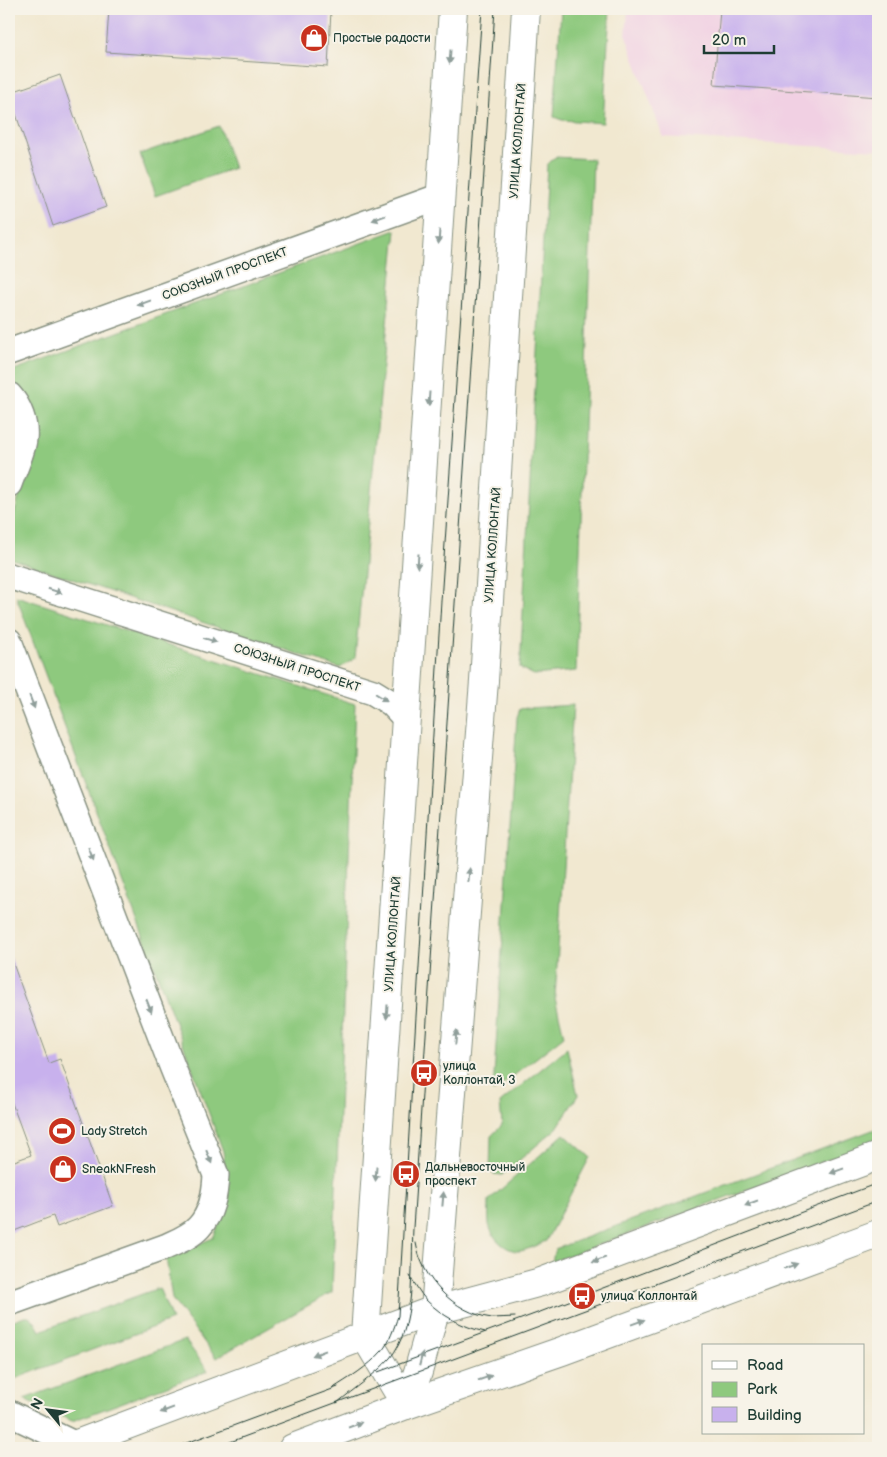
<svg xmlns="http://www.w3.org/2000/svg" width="887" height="1457" viewBox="0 0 887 1457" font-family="'Balsamiq Sans',sans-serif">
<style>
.built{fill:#f1d0e3}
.green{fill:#8ec97e;stroke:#568359}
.building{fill:#c8b1ed}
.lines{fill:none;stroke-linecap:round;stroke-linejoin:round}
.minor-casing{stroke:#889282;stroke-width:28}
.secondary-casing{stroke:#889282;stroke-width:30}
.minor{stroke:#fff;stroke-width:25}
.secondary{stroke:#fff;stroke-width:28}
.tram{stroke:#1f3d34;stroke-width:1}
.oneway{fill:#8f9e9a}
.labels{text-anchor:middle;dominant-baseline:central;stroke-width:4;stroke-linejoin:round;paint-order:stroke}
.poi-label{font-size:12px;fill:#1f3d34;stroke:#f7f3e8;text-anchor:start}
.street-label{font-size:12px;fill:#1f3d34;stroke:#f7f3e8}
</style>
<rect width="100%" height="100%" fill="#f7f3e8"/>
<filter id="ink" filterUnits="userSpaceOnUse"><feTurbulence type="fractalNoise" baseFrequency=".02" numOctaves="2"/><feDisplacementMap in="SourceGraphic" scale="10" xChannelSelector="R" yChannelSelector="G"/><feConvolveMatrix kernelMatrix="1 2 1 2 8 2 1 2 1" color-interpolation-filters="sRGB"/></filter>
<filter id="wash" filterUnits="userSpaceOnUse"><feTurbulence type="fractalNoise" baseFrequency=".0096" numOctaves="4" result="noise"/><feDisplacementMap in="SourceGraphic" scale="20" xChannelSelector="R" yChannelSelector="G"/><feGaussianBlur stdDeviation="1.12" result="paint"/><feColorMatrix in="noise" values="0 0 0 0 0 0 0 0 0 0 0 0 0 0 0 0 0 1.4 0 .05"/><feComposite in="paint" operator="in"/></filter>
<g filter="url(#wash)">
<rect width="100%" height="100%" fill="#f1e8d0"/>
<polygon class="built" points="628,9 878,9 878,150 663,137 626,36"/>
<g class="green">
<polygon points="561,9 610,9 603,123 562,120 554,117"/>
<polygon points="219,126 234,168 155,196 140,154"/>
<polygon points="555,157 593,159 576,671 534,675 520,668 547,165"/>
<polygon points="396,230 355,658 340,668 9,558 9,524 15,512 38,427 31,403 9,376 9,372"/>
<polygon points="16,596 355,704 332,1292 216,1358 172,1299 166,1257 213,1238 229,1201 223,1151"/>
<polygon points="573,705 555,998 564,1036 493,1092 517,717 520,709 527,708"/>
<polygon points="567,1048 578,1095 557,1128 502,1175 494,1174 490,1172 491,1136 502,1125 500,1103"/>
<polygon points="878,1128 878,1141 552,1262 555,1249"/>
<path d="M564,1134l26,23 -44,84c-8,3 -18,9 -26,10 -14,1 -29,-14 -31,-27 -1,-7 0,-16 0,-24z"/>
<path d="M159,1288l13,32 -163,61v-59c21,-8 20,-11 31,9z"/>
<polygon points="185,1340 208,1371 72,1421 24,1399"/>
</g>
<g id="blocks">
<g class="building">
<polygon points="109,9 331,10 328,67 106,52"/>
<polygon points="720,9 878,9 878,97 714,85"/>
<polygon points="60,75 106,207 53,226 9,93"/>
<polygon points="11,958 49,1063 60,1059 113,1206 57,1227 53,1216 9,1233 9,1163 31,1155 9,1095 9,959"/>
</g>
</g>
</g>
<g filter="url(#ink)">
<use href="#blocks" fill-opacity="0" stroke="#889282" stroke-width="1"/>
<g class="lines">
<g class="minor-casing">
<g id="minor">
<polyline points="9,352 441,196"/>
<path d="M9,395c10,11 17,28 15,44 -1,12 -11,33 -15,45"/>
<polyline points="9,576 373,692 391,703 406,719"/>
<path d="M9,641l163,425 44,109c-1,19 -4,38 -17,52 -9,10 -23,15 -34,20l-156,56"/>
<polyline points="9,1413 76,1445"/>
</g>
</g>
<g class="secondary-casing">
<g id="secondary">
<path d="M406,1405l-41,-69c31,-443 60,-885 88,-1327"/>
<polyline points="406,1405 418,1372 435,1311 484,681 526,9"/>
<polyline points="66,1448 426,1313 541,1282 878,1156"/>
<polyline points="293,1448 406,1405 562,1351 878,1234"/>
</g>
</g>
<use href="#minor" class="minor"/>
<use href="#secondary" class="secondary"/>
<g class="tram">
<path d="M416,1243c6,36 38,70 76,75 8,0 16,-1 23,-1"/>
<path d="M410,1276c5,8 10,17 16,24 16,16 37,27 59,32"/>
<polyline points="378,1372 540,1312 878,1183"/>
<path d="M332,1389c17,-11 36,-22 50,-38 8,-10 12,-23 16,-35l43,-715 41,-592"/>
<path d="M337,1403c18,-15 38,-28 53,-45 26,-31 21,-91 23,-130l82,-1219"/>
<polyline points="173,1448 338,1387"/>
<polyline points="214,1448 878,1201"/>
</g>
</g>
<defs><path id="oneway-solid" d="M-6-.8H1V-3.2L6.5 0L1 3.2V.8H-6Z" transform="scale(1.25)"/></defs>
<g class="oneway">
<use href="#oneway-solid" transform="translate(450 57) rotate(94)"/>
<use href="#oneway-solid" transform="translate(379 218) rotate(160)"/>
<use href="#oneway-solid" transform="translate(439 237) rotate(94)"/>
<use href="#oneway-solid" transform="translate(144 303) rotate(160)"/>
<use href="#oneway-solid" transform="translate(429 399) rotate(94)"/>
<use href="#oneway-solid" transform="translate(418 561) rotate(94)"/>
<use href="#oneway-solid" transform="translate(55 591) rotate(18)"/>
<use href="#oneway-solid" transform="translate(210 640) rotate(18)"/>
<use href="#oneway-solid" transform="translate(381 697) rotate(32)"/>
<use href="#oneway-solid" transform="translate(32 702) rotate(69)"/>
<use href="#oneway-solid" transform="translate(91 854) rotate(69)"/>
<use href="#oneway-solid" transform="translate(469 875) rotate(-85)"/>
<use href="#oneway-solid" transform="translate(149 1006) rotate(69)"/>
<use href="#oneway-solid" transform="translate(387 1012) rotate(94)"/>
<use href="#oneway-solid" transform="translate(456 1037) rotate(-85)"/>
<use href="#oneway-solid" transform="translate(209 1157) rotate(68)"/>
<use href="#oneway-solid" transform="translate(837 1171) rotate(160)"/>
<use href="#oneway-solid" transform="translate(376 1174) rotate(94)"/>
<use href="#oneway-solid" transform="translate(443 1199) rotate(-85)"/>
<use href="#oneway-solid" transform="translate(751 1203) rotate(159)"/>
<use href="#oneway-solid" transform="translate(599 1260) rotate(159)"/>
<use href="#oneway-solid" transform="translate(791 1266) rotate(-20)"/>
<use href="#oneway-solid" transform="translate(638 1322) rotate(-20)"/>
<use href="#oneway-solid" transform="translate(319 1353) rotate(159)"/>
<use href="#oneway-solid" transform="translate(421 1359) rotate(-76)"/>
<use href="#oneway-solid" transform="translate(485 1378) rotate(-19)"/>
<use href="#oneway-solid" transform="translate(167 1410) rotate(159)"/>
<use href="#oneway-solid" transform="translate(355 1425) rotate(-21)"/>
</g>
</g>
<defs>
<g id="shop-disc" transform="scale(1.4375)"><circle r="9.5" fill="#c8321e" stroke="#f7f3e8"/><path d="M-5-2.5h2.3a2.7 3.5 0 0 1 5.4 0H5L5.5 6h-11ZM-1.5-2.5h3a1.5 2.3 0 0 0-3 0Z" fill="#fff"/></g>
<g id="bus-disc" transform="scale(1.4375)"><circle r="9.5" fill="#c8321e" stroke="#f7f3e8"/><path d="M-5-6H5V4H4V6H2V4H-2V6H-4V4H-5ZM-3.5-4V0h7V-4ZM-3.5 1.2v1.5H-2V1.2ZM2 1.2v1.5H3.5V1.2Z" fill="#fff"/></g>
<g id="stadium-disc" transform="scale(1.4375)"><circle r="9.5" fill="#c8321e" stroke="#f7f3e8"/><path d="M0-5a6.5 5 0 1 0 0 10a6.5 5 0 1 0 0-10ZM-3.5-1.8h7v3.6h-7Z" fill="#fff"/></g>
</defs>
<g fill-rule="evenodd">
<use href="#shop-disc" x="314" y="38"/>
<use href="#bus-disc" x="424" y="1073"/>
<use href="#stadium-disc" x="62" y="1131"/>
<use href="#shop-disc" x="63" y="1169"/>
<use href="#bus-disc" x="406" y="1174"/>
<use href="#bus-disc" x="582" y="1296"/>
</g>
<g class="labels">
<g class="poi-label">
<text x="333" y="38">Простые радости</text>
<text x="443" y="1066">улица<tspan x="443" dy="14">Коллонтай, 3</tspan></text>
<text x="81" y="1131">Lady Stretch</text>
<text x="425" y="1167">Дальневосточный<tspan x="425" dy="14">проспект</tspan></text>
<text x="82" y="1169">SneakNFresh</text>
<text x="601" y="1296">улица Коллонтай</text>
</g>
<g class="street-label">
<text transform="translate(518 141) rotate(-86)">УЛИЦА КОЛЛОНТАЙ</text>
<text transform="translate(225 274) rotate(-20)">СОЮЗНЫЙ ПРОСПЕКТ</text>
<text transform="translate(493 545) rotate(-86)">УЛИЦА КОЛЛОНТАЙ</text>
<text transform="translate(297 668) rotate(18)">СОЮЗНЫЙ ПРОСПЕКТ</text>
<text transform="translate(393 934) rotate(-86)">УЛИЦА КОЛЛОНТАЙ</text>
</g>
</g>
<rect width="887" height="1457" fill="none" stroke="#f7f3e8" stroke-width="30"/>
<rect x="702" y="1344" width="162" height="90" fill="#f7f3e8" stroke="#a1aaa0"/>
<rect x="712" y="1361" width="25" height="8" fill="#ffffff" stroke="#a1aaa0"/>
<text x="747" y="1370" font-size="15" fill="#1f3d34">Road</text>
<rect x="712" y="1382" width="25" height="15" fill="#8ec97e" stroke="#a1aaa0"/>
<text x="747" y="1394" font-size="15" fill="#1f3d34">Park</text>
<rect x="712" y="1407" width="25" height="15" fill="#c8b1ed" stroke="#a1aaa0"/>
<text x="747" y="1420" font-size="15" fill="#1f3d34">Building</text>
<g transform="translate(48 1410) rotate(299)" stroke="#f7f3e8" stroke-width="4" paint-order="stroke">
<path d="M0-4L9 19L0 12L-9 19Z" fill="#1f3d34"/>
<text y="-8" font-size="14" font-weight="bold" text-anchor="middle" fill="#1f3d34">N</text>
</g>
<path d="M704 45v8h70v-8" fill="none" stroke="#1f3d34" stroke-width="2.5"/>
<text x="712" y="45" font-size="15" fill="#1f3d34" stroke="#f7f3e8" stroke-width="4" paint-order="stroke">20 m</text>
</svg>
